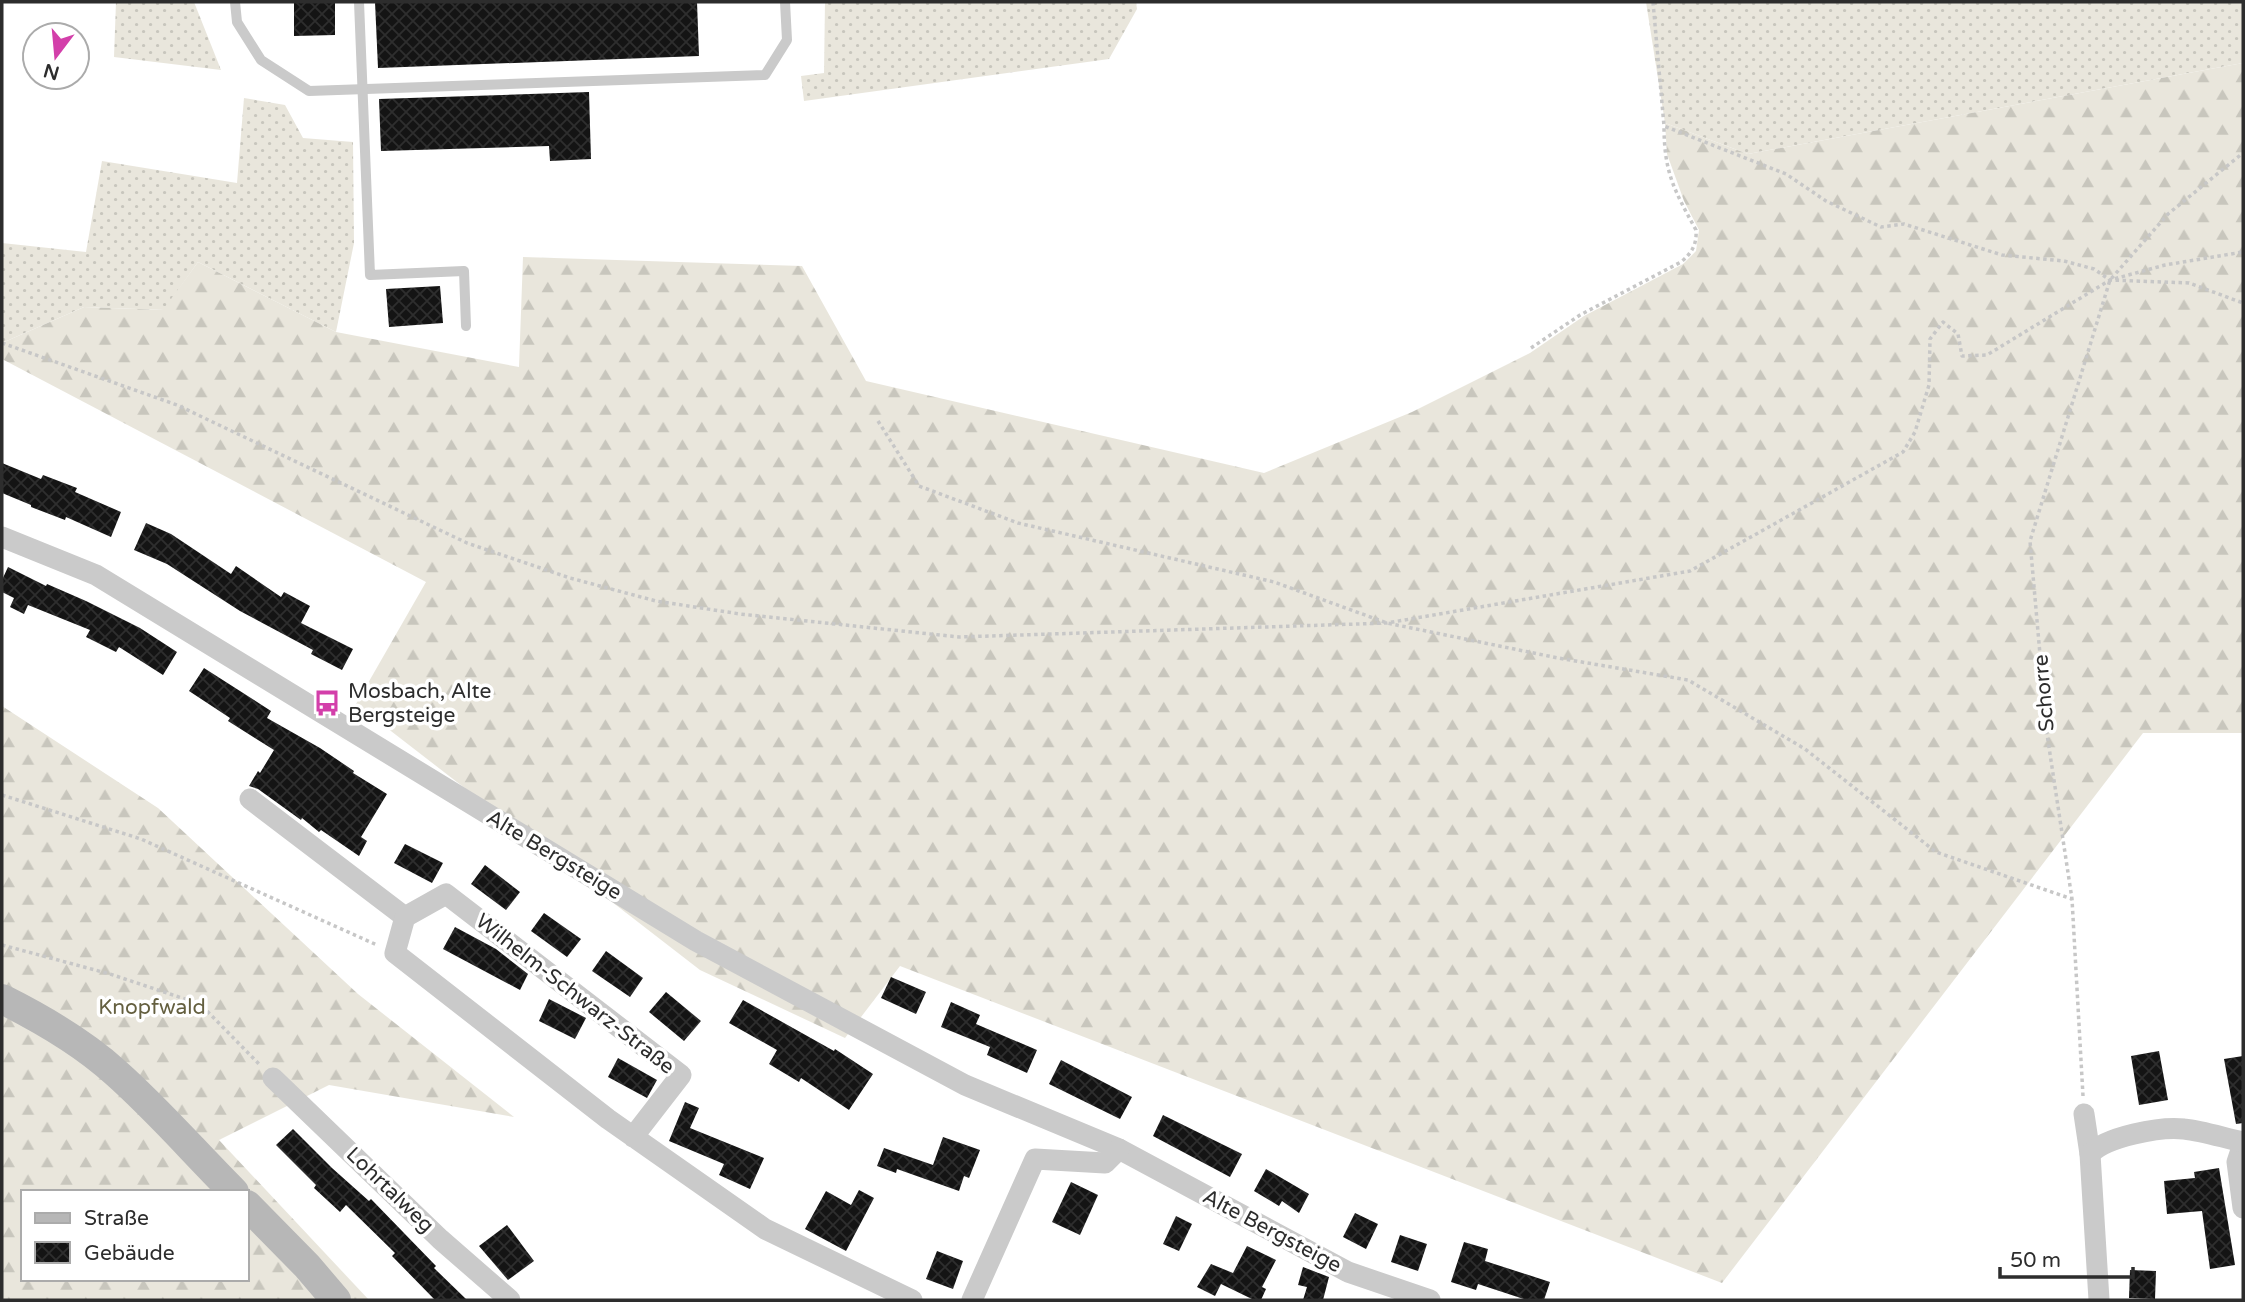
<svg xmlns="http://www.w3.org/2000/svg" width="2245" height="1302" viewBox="0 0 2245 1302" font-family="'Varela Round',sans-serif">
<style>
.grass{fill:url(#grass-dots)}
.forest{fill:url(#forest-firs);fill-rule:evenodd}
.building{fill:url(#building-cross-hatch)}
.lines{fill:none;stroke-linecap:round;stroke-linejoin:round}
.path{stroke:#c7c7c7;stroke-width:3.5;stroke-dasharray:3.5 3.5;stroke-linecap:butt}
.lane{stroke:#cacaca;stroke-width:10}
.street{stroke:#cacaca;stroke-width:21}
.secondary{stroke:#b7b7b7;stroke-width:30}
.labels{text-anchor:middle;dominant-baseline:central;stroke-width:7;stroke-linejoin:round;paint-order:stroke}
.poi-label{font-size:21px;fill:#2d2d2d;stroke:#fff;text-anchor:start}
.street-label{font-size:21px;fill:#2d2d2d;stroke:#fff}
.park-label{font-size:21px;fill:#645f3f;stroke:#fff}
</style>
<defs>
<pattern id="grass-dots" width="8" height="8" patternUnits="userSpaceOnUse" patternTransform="scale(1.75)"><rect width="8" height="8" fill="#e9e6dc"/><path d="M2 2h.1M6 6h.1" fill="none" stroke="#c8c6bd" stroke-width="1.8" stroke-linecap="round"/></pattern>
<pattern id="forest-firs" width="22" height="20" patternUnits="userSpaceOnUse" patternTransform="scale(1.75)"><rect width="22" height="20" fill="#e9e6dc"/><path d="M5 1l3.5 6h-7zM16 11l3.5 6h-7z" fill="#c8c6bd"/></pattern>
<pattern id="building-cross-hatch" width="8" height="8" patternUnits="userSpaceOnUse" patternTransform="scale(1.75)"><rect width="8" height="8" fill="#141414"/><path d="M0 0l8 8M0 8l8-8" fill="none" stroke="#2e2e2e"/></pattern>
</defs>
<rect width="100%" height="100%" fill="#fff"/>
<g class="grass">
<polygon points="116,2 194,2 221,70 114,57"/>
<polygon points="825,2 1136,2 1137,9 1109,59 804,101 801,76 824,73"/>
<polygon points="1646,2 2243,2 2243,63 1748,154 1665,123"/>
<polygon points="244,98 285,105 303,138 353,142 354,243 336,332 198,262 164,310 84,307 2,343 2,243 86,252 102,161 237,183"/>
</g>
<g class="forest">
<polygon points="2243,63 2243,733 2143,733 1722,1283 900,966 845,1038 700,970 356,704 426,582 2,359 2,343 84,307 163,310 198,262 336,332 519,367 523,257 802,266 866,381 1264,473 1412,412 1530,353 1584,316 1683,264 1696,251 1699,230 1684,201 1667,154 1665,123 1748,154"/>
<path d="M2,706l156,102 200,186 156,123 -185,-32 -110,55 150,160h-367zM23,1192h224v87h-224z"/>
</g>
<g class="building">
<polygon points="294,2 335,2 335,35 294,36"/>
<polygon points="375,2 697,2 699,56 378,68"/>
<polygon points="589,92 591,159 550,161 549,146 381,151 379,99"/>
<polygon points="440,286 443,323 389,327 386,289"/>
<polygon points="2,463 41,479 43,475 77,488 75,492 121,512 111,537 66,517 65,520 31,507 31,505 2,493"/>
<polygon points="146,523 171,534 231,574 236,566 281,597 284,592 310,606 301,623 353,649 342,670 311,654 313,650 240,611 167,564 134,550"/>
<polygon points="8,567 46,586 47,584 86,601 140,628 177,652 163,675 119,647 116,652 86,637 90,630 28,605 24,614 10,607 14,598 2,592 2,580"/>
<polygon points="204,668 271,711 267,718 320,748 354,771 353,773 387,794 361,837 367,841 359,856 321,830 319,832 302,818 301,820 258,789 249,786 258,771 260,773 274,750 228,721 230,718 189,691"/>
<polygon points="405,844 443,863 432,883 394,863"/>
<polygon points="485,865 520,892 506,910 471,884"/>
<polygon points="544,913 581,939 567,957 531,931"/>
<polygon points="455,927 496,949 528,974 520,990 443,949"/>
<polygon points="606,951 643,978 630,997 592,971"/>
<polygon points="891,977 926,992 916,1014 881,998"/>
<polygon points="666,992 701,1021 684,1041 649,1012"/>
<polygon points="549,999 586,1018 575,1039 539,1021"/>
<polygon points="743,1000 834,1051 835,1049 873,1074 849,1110 801,1078 799,1082 769,1064 777,1050 729,1023"/>
<polygon points="951,1002 980,1015 976,1024 1037,1050 1027,1073 987,1055 990,1047 941,1027"/>
<polygon points="2159,1051 2168,1100 2139,1105 2131,1056"/>
<polygon points="2243,1056 2243,1123 2236,1124 2224,1059"/>
<polygon points="618,1058 657,1080 647,1098 608,1077"/>
<polygon points="1061,1060 1132,1097 1120,1119 1049,1084"/>
<polygon points="685,1102 699,1108 690,1128 764,1158 750,1189 719,1175 724,1164 669,1141"/>
<polygon points="1163,1115 1242,1154 1230,1177 1153,1136"/>
<polygon points="293,1129 332,1168 369,1201 371,1199 436,1266 434,1268 467,1300 435,1300 392,1256 395,1253 346,1205 340,1212 314,1188 316,1185 276,1145"/>
<polygon points="943,1137 980,1150 969,1178 964,1176 959,1191 897,1169 896,1173 877,1166 884,1148 933,1165"/>
<polygon points="2219,1168 2235,1265 2210,1269 2202,1211 2167,1214 2164,1181 2195,1178 2194,1172"/>
<polygon points="1266,1169 1309,1194 1299,1213 1282,1201 1279,1206 1254,1191"/>
<polygon points="1071,1182 1098,1195 1080,1235 1052,1222"/>
<polygon points="859,1190 874,1198 846,1251 805,1229 826,1191 851,1205"/>
<polygon points="1355,1213 1378,1224 1366,1249 1343,1237"/>
<polygon points="1176,1216 1192,1224 1179,1251 1163,1244"/>
<polygon points="507,1225 534,1261 508,1280 479,1246"/>
<polygon points="1400,1235 1427,1244 1418,1271 1391,1262"/>
<polygon points="1464,1242 1488,1249 1485,1261 1550,1282 1544,1300 1527,1300 1478,1284 1476,1290 1451,1282"/>
<polygon points="1247,1246 1276,1260 1262,1287 1266,1289 1261,1300 1254,1300 1221,1284 1215,1296 1197,1287 1211,1264 1233,1273"/>
<polygon points="937,1251 963,1261 953,1289 926,1279"/>
<polygon points="1303,1267 1329,1277 1323,1300 1303,1300 1307,1287 1298,1285"/>
<polygon points="2130,1270 2156,1271 2155,1299 2129,1298"/>
</g>
<g class="lines">
<g class="path">
<polyline points="1653,2 1664,126 1786,174 1826,201 1881,227 1904,224 2002,255 2064,261 2094,269 2110,280 2189,283 2243,303"/>
<polyline points="2,343 177,405 467,543 570,578 656,601 740,614 959,637 1387,623 1690,571 1903,452 1915,432 1929,385 1930,339 1943,322 1958,334 1962,356 1987,355 2110,280 2165,265 2243,252"/>
<path d="M1531,348l49,-33 101,-53c11,-9 16,-18 15,-32 -22,-40 -32,-58 -32,-104"/>
<polyline points="878,421 919,486 1018,523 1274,582 1387,623 1558,658 1688,680 1805,749 1936,852 2072,899"/>
<polyline points="2,795 141,839 377,945"/>
<polyline points="2,945 110,974 200,1004 259,1064"/>
<polyline points="2083,1096 2072,899 2047,734 2030,541 2110,280 2168,214 2243,153"/>
</g>
<g class="lane">
<polyline points="235,2 237,22 261,60 309,91 765,75 787,40 785,2"/>
<polyline points="359,2 370,275 464,271 466,326"/>
</g>
<g class="street">
<polyline points="2,537 96,575 696,941 965,1085 1119,1149 1348,1272 1430,1300"/>
<polyline points="250,799 405,917"/>
<polyline points="273,1078 440,1239 510,1300"/>
<polyline points="2084,1114 2090,1154 2099,1300"/>
<polyline points="633,1137 681,1075 446,894 405,917 395,953 608,1119 765,1229 912,1300"/>
<polyline points="2243,1144 2237,1162 2243,1208"/>
<path d="M2090,1154c15,-17 71,-28 94,-25 19,2 40,9 59,13"/>
<polyline points="972,1300 1035,1159 1105,1163 1119,1149"/>
</g>
<g class="secondary">
<path d="M2,999c40,20 80,43 113,73 42,37 79,80 119,120"/>
<polyline points="247,1205 307,1266 336,1300"/>
</g>
</g>
<defs>
<g id="bus-bare" transform="scale(2.1)"><path d="M-5-6H5V4H4V6H2V4H-2V6H-4V4H-5ZM-3.5-4V0h7V-4ZM-3.5 1.2v1.5H-2V1.2ZM2 1.2v1.5H3.5V1.2Z" fill="#d33faa" stroke="#fff" stroke-width="2.5" paint-order="stroke"/></g>
</defs>
<g fill-rule="evenodd">
<use href="#bus-bare" x="327" y="703"/>
</g>
<g class="labels">
<g class="poi-label">
<text x="348" y="691">Mosbach, Alte<tspan x="348" dy="24">Bergsteige</tspan></text>
</g>
<g class="street-label">
<text transform="translate(2044 693) rotate(-95)">Schorre</text>
<text transform="translate(554 855) rotate(31)">Alte Bergsteige</text>
<text transform="translate(575 994) rotate(38)">Wilhelm-Schwarz-Straße</text>
<text transform="translate(390 1190) rotate(44)">Lohrtalweg</text>
<text transform="translate(1272 1231) rotate(28)">Alte Bergsteige</text>
</g>
<g class="park-label">
<text x="152" y="1007">Knopfwald</text>
</g>
</g>
<rect width="2245" height="1302" fill="none" stroke="#2d2d2d" stroke-width="7"/>
<rect x="21" y="1190" width="228" height="91" fill="#ffffff" stroke="#ababab" stroke-width="2"/>
<rect x="35" y="1213" width="35" height="10" fill="#b7b7b7" stroke="#ababab" stroke-width="2"/>
<text x="84" y="1225" font-size="21" fill="#2d2d2d">Straße</text>
<rect x="35" y="1242" width="35" height="21" fill="url(#building-cross-hatch)" stroke="#ababab" stroke-width="2"/>
<text x="84" y="1260" font-size="21" fill="#2d2d2d">Gebäude</text>
<g transform="translate(56 56) rotate(196)"><circle r="33" fill="#ffffff" stroke="#ababab" stroke-width="2"/>
<path d="M0-5L12 26L0 18L-12 26Z" fill="#d33faa"/>
<text y="-10" font-size="19" font-weight="bold" text-anchor="middle" fill="#2d2d2d">N</text>
</g>
<path d="M2000 1267v10h133v-10" fill="none" stroke="#2d2d2d" stroke-width="3.5"/>
<text x="2010" y="1267" font-size="21" fill="#2d2d2d" stroke="#ffffff" stroke-width="5" paint-order="stroke">50 m</text>
</svg>
